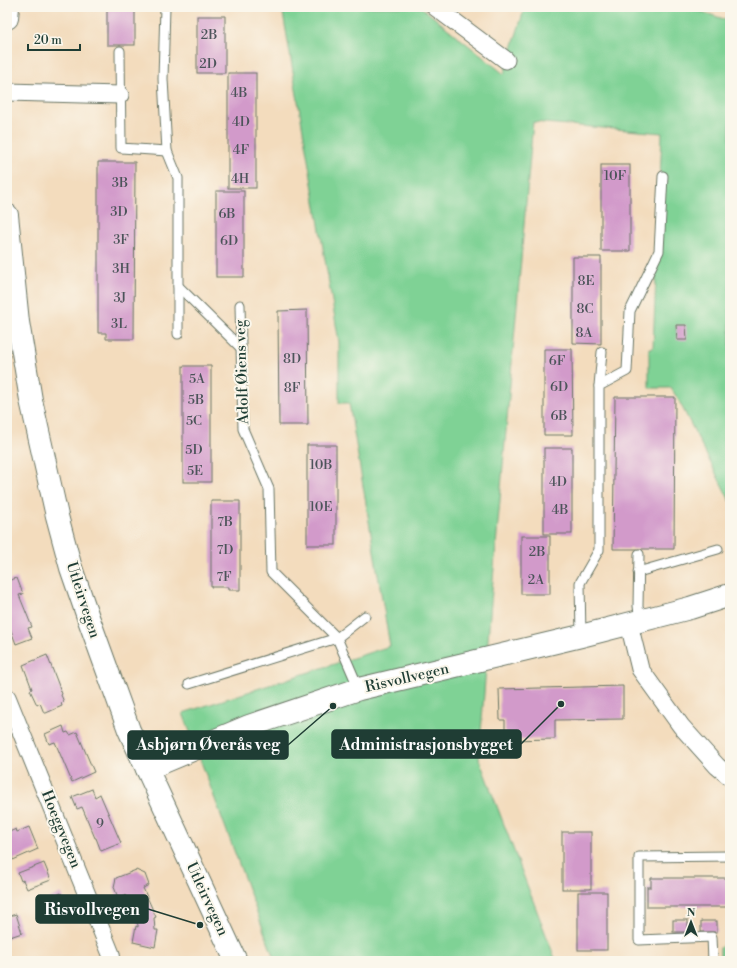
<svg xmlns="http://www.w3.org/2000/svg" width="737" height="968" viewBox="0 0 737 968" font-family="'Libre Bodoni',serif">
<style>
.green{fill:#7fd295;stroke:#4f8864}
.building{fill:#d29aca}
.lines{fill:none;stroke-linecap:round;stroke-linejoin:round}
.lane-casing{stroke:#697564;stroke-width:11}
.street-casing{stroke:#697564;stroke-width:19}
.secondary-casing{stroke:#697564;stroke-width:24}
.lane{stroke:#fff;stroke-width:9}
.street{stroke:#fff;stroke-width:17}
.secondary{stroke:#fff;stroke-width:22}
.labels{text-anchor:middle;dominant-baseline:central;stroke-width:4;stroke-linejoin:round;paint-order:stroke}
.number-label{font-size:13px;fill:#4c545a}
.street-label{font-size:15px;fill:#1f3d34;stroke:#fbf7ec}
.leader{fill:none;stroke:#1f3d34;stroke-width:1.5}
.callout-dot{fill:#1f3d34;stroke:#fbf7ec;stroke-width:1.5}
.callout{fill:#1f3d34;stroke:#1f3d34;stroke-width:1.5}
.callout-label{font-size:16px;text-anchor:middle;font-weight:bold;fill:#fff}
</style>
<rect width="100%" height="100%" fill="#fbf7ec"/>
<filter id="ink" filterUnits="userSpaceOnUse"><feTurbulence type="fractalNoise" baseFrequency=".025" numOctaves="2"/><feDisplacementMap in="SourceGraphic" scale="8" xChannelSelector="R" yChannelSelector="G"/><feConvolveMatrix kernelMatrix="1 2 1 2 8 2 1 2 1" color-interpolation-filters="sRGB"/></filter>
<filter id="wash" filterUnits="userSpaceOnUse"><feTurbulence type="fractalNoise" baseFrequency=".012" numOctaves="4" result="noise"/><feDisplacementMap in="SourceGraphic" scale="16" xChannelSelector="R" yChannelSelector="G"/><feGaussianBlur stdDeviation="0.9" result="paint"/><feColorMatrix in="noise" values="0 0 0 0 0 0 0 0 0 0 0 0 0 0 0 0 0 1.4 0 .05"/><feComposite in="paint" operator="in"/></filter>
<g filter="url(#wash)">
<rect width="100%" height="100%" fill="#f3dcbd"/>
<g class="green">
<polygon points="282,7 421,7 504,74 525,7 687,7 730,21 730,501 679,401 671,388 649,388 649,348 653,348 662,133 533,122 490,614 479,759 556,961 275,961 183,713 390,646 349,403 339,403 339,342"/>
<polygon points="725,943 730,943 730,961 720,961 720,948"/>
</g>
<g id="blocks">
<g class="building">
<rect x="107" y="7" width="28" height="38"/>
<rect x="197" y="16" width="28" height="57"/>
<rect x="228" y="73" width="28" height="115"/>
<polygon points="98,162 135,162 134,339 106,339 106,333 98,333"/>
<rect x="601" y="165" width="29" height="86"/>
<rect x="216" y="191" width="28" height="86"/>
<polygon points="573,257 601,257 601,344 573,343"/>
<polygon points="307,310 308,425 279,425 278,311"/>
<polygon points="676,325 686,325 687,340 677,340"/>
<polygon points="544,349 572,349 573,435 544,435"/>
<rect x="183" y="366" width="28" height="116"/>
<polygon points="615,397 675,397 674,549 613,549"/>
<rect x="307" y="445" width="29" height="100"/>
<rect x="544" y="448" width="28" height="86"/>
<polygon points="211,501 240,501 240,590 228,590 228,587 211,587"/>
<rect x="521" y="536" width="29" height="58"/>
<polygon points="17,578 23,594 19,595 32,627 28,628 32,638 16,644 7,620 7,599 8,598 7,581"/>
<polygon points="47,655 62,694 61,695 64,702 61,703 62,706 46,713 44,713 40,703 37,705 30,690 32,689 23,665"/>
<polygon points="623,686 623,719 555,720 555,739 505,740 505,720 500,720 499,689"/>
<polygon points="63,726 65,733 68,732 70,735 77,732 94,772 72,782 55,742 49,744 45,734"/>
<polygon points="92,789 95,797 100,794 121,843 101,851 96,838 95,838 82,807 77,809 72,797"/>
<polygon points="29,827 38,849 13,860 7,846 7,833 16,829 17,832"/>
<rect x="562" y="832" width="29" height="57"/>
<polygon points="44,863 51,880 27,889 23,880 21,881 18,873"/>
<polygon points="136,870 145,874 149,885 143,888 156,917 154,918 155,930 158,930 155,947 133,942 136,926 138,927 138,925 125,895 118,898 114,887 116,878"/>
<polygon points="651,878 730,878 730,907 647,907 647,887 651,887"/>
<rect x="578" y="892" width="29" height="58"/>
<polygon points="61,893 69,911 46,921 38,904"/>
<polygon points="16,914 22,933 7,938 7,917"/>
<rect x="673" y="920" width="15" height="12"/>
<rect x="701" y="921" width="16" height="11"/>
</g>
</g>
</g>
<g filter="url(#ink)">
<use href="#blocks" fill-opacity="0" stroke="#697564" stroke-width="1"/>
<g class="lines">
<g class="lane-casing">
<g id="lane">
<polyline points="165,7 163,79 167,151 178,178 178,334"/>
<polyline points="120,51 121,148 167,151"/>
<polyline points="178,286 241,348"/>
<polyline points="240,305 243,429 269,489 271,572 337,638 359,689"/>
<polyline points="599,386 602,352"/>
<polyline points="639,554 638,606 640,621"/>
<polyline points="638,572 718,549"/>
<polyline points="581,636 580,583 599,550 599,386 627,371 630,311 659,251 663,176"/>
<polyline points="189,684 337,638 365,616"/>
<polyline points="713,961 712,937 639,940 639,857 730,856"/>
</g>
</g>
<g class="street-casing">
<g id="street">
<polyline points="435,7 506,60"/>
<polyline points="7,92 120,95"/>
<polyline points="629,624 640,669 681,726 717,766 730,777"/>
<polyline points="7,697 111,954 112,961"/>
</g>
</g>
<g class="secondary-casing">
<g id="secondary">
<polyline points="7,18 8,7"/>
<polyline points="7,215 18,322 31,400 57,516 71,568 88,617 129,730 236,961"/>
<polyline points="147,769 249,726 359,689 581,636 690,608 730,595"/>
</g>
</g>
<use href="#lane" class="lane"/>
<use href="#street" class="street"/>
<use href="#secondary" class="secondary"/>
</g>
</g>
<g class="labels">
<g class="number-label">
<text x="209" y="35">2B</text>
<text x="208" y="64">2D</text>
<text x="239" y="93">4B</text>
<text x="241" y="122">4D</text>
<text x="241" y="150">4F</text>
<text x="615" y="176">10F</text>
<text x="240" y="179">4H</text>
<text x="120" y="183">3B</text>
<text x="119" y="212">3D</text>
<text x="227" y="214">6B</text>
<text x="121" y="240">3F</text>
<text x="229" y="241">6D</text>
<text x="121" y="269">3H</text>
<text x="586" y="281">8E</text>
<text x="120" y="298">3J</text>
<text x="585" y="309">8C</text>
<text x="119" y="324">3L</text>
<text x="584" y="333">8A</text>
<text x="292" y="359">8D</text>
<text x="557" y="361">6F</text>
<text x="197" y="379">5A</text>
<text x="559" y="387">6D</text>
<text x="292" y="388">8F</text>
<text x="196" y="400">5B</text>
<text x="559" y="416">6B</text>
<text x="194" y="421">5C</text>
<text x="194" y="450">5D</text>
<text x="321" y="465">10B</text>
<text x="195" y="471">5E</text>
<text x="558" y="482">4D</text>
<text x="321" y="507">10E</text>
<text x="560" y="510">4B</text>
<text x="225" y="522">7B</text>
<text x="225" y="550">7D</text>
<text x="537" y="552">2B</text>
<text x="224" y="577">7F</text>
<text x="536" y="580">2A</text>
<text x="100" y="824">9</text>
</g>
<g class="street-label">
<text transform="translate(242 372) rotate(-92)">Adolf Øiens veg</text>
<text transform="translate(83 600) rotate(72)">Utleirvegen</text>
<text transform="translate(407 678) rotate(-13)">Risvollvegen</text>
<text transform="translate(61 829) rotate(68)">Hoeggvegen</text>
<text transform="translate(207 899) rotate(65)">Utleirvegen</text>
</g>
</g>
<path class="leader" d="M561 704L521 744M333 706L288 745M200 925L148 909"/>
<g class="callout-dot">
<circle cx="561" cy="704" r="4"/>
<circle cx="333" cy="706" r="4"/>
<circle cx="200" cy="925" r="4"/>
</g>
<g class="callout">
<rect x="332" y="730" width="189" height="28" rx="4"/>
<rect x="128" y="731" width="160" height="28" rx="4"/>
<rect x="36" y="895" width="112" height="28" rx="4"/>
</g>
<g class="callout-label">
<text x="426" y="750">Administrasjonsbygget</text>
<text x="208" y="750">Asbjørn Øverås veg</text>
<text x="92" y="915">Risvollvegen</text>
</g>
<rect width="737" height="968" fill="none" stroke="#fbf7ec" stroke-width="24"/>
<g transform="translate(691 922)" stroke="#fbf7ec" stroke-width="3" paint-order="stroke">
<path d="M0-3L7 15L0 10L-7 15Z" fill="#1f3d34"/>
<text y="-6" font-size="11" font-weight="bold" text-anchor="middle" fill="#1f3d34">N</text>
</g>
<path d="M28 44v6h52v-6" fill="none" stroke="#1f3d34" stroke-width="2"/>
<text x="34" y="44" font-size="12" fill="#1f3d34" stroke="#fbf7ec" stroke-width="3" paint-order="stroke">20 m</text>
</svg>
